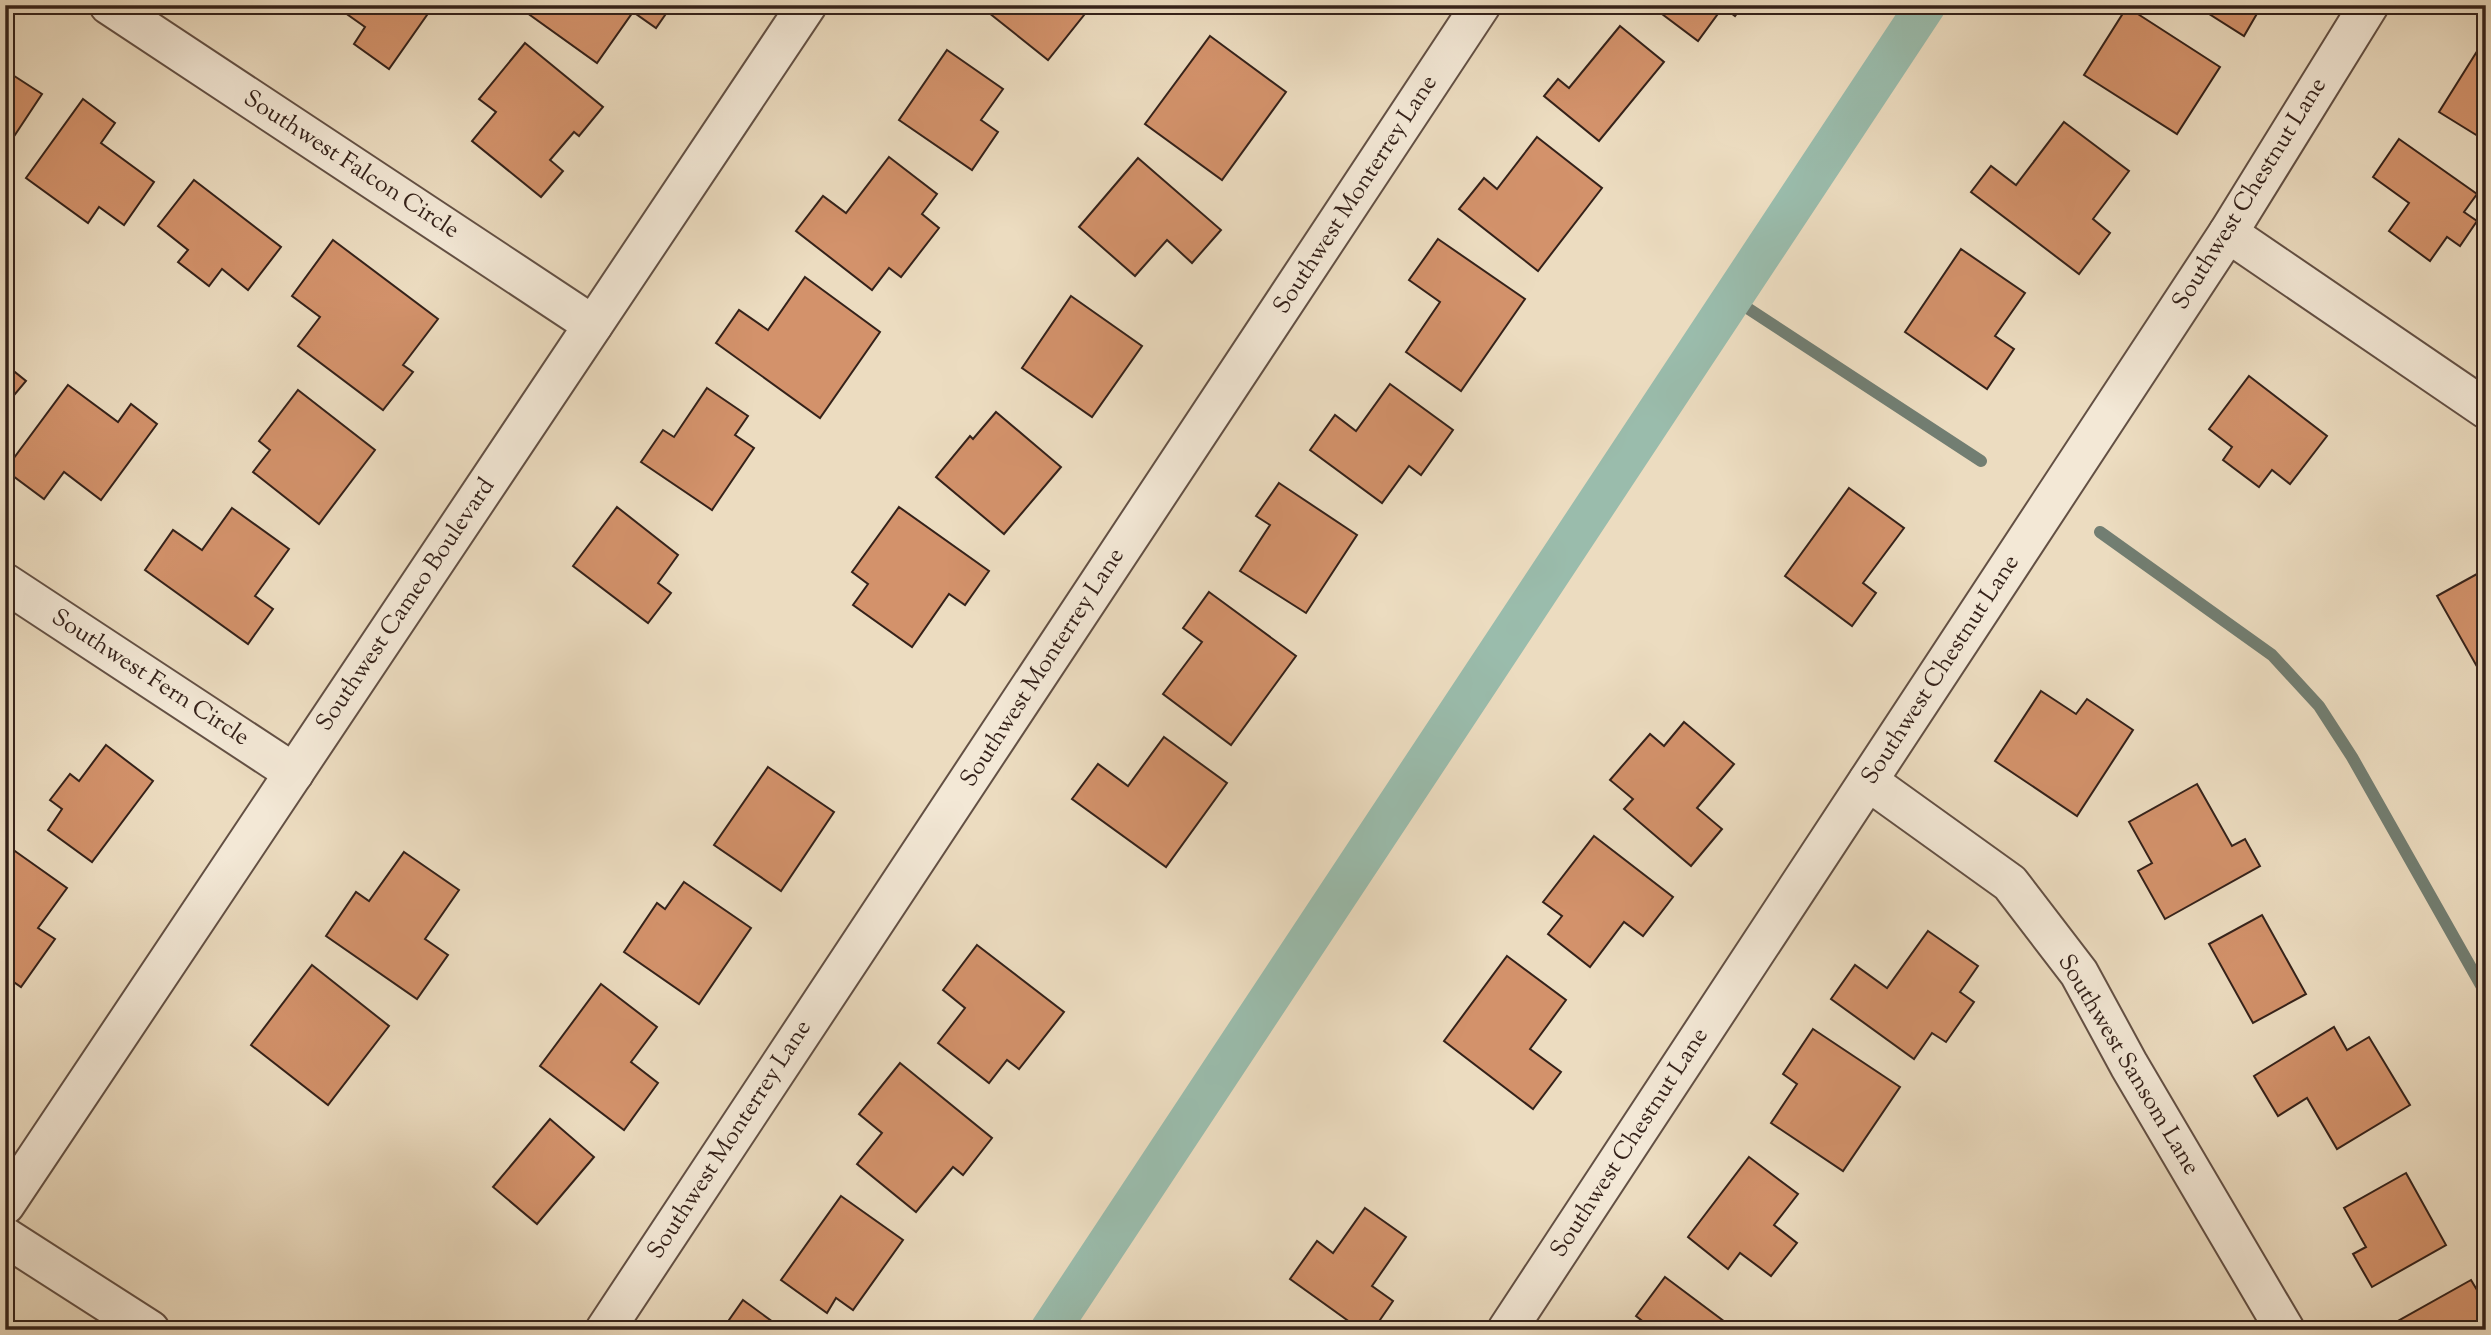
<svg xmlns="http://www.w3.org/2000/svg" width="2491" height="1335" viewBox="0 0 2491 1335" font-family="'Sorts Mill Goudy',serif">
<style>
.lines{fill:none;stroke-linecap:round;stroke-linejoin:round}
.stream{stroke:#727e72;stroke-width:12}
.canal{stroke:#9abcac;stroke-width:40}
.building{fill:#d3926b;stroke:#35221a;stroke-width:2}
.minor-casing{stroke:#635044;stroke-width:42}
.minor{stroke:#f3e8d6;stroke-width:38}
.labels{text-anchor:middle;dominant-baseline:central;stroke-width:5;stroke-linejoin:round;paint-order:stroke}
.street-label{font-size:24px;fill:#35221a;stroke:#f3e8d6}
</style>
<rect width="100%" height="100%" fill="#ecdcc0"/>
<filter id="stains"><feTurbulence type="fractalNoise" baseFrequency=".00286" numOctaves="4"/><feColorMatrix values="0 0 0 0 .2 0 0 0 0 .09 0 0 0 0 .02 0 0 0 .5 -.17"/></filter>
<radialGradient id="worn" r=".72"><stop offset=".6" stop-color="#630" stop-opacity="0"/><stop offset="1" stop-color="#630" stop-opacity=".3"/></radialGradient>
<g class="lines">
<g class="stream">
<polyline points="1732,298 1981,461"/>
<polyline points="2100,532 2272,655 2319,706 2352,757 2486,994"/>
</g>
<polyline class="canal" points="1050,1330 1926,5"/>
</g>
<g class="building">
<polygon points="334,5 434,5 389,69 354,44 365,27"/>
<polygon points="516,5 672,5 656,28 633,12 597,63"/>
<polygon points="979,5 1092,5 1048,60"/>
<polygon points="1650,5 1743,5 1735,16 1723,7 1698,41"/>
<polygon points="2195,5 2262,5 2244,36"/>
<polygon points="2127,7 2220,67 2177,134 2084,75"/>
<polygon points="1620,26 1664,62 1599,141 1544,96 1558,79 1569,88"/>
<polygon points="1210,36 1286,92 1222,180 1145,124"/>
<polygon points="2486,37 2486,141 2439,112"/>
<polygon points="525,43 603,107 579,136 574,132 550,160 563,171 541,197 472,141 496,112 479,99"/>
<polygon points="947,50 1003,89 981,120 998,132 972,170 899,120"/>
<polygon points="5,70 42,94 5,150"/>
<polygon points="83,99 115,123 101,143 154,182 124,225 99,207 88,223 26,178"/>
<polygon points="2064,122 2129,171 2093,219 2110,233 2079,274 1971,192 1991,166 2016,185"/>
<polygon points="1537,137 1602,188 1538,271 1459,209 1484,178 1497,189"/>
<polygon points="2399,139 2477,194 2464,212 2477,221 2460,246 2447,237 2430,261 2389,231 2409,203 2373,177"/>
<polygon points="889,157 937,194 922,214 939,228 901,277 889,268 872,290 796,231 823,196 846,213"/>
<polygon points="1138,158 1221,230 1192,263 1167,240 1135,276 1079,227"/>
<polygon points="194,180 281,247 248,290 222,269 209,286 178,262 188,250 158,226"/>
<polygon points="1438,239 1525,299 1461,391 1406,352 1440,302 1409,280"/>
<polygon points="333,240 438,319 403,365 413,372 383,410 298,346 320,317 292,296"/>
<polygon points="1961,249 2025,293 1995,336 2014,349 1987,389 1905,332"/>
<polygon points="805,277 880,332 820,418 716,343 739,310 768,330"/>
<polygon points="1071,296 1142,346 1092,417 1022,368"/>
<polygon points="5,364 26,381 5,406"/>
<polygon points="2249,376 2327,436 2290,484 2272,470 2259,487 2223,460 2232,447 2209,429"/>
<polygon points="1390,384 1453,430 1421,475 1409,466 1382,503 1310,450 1335,415 1356,431"/>
<polygon points="68,385 118,422 131,404 157,424 101,500 64,472 44,499 5,470"/>
<polygon points="707,388 748,416 735,435 754,448 712,510 641,462 663,430 674,437"/>
<polygon points="298,390 375,450 319,524 253,472 270,450 259,441"/>
<polygon points="996,412 1061,467 1004,534 936,477 970,436 973,439"/>
<polygon points="1279,483 1357,535 1306,613 1240,571 1270,525 1256,516"/>
<polygon points="1849,488 1904,528 1863,583 1876,593 1852,626 1785,576"/>
<polygon points="617,507 678,555 658,583 671,593 648,623 573,566"/>
<polygon points="899,507 989,571 965,605 949,594 912,647 853,605 868,584 852,572"/>
<polygon points="232,508 289,549 255,596 273,609 248,644 145,570 173,530 202,550"/>
<polygon points="2486,569 2486,678 2484,679 2437,596"/>
<polygon points="1209,592 1296,656 1231,745 1163,694 1202,642 1183,628"/>
<polygon points="2041,691 2076,714 2087,699 2133,730 2077,816 1995,761"/>
<polygon points="1684,722 1734,764 1697,808 1722,829 1691,866 1624,809 1633,799 1610,780 1650,734 1664,746"/>
<polygon points="1164,737 1227,783 1166,867 1072,799 1098,764 1128,786"/>
<polygon points="106,745 153,781 92,862 48,830 62,809 50,800 70,774 79,781"/>
<polygon points="768,767 834,812 781,891 714,845"/>
<polygon points="2197,784 2232,846 2245,839 2260,866 2165,919 2138,871 2152,863 2129,822"/>
<polygon points="1594,836 1673,897 1643,936 1624,922 1590,967 1548,934 1562,916 1543,902"/>
<polygon points="5,844 67,888 38,928 55,939 21,987 5,976"/>
<polygon points="404,852 459,890 425,939 448,955 417,999 326,936 356,892 369,901"/>
<polygon points="684,882 751,928 699,1004 624,952 657,903 665,909"/>
<polygon points="2262,915 2306,994 2253,1023 2209,944"/>
<polygon points="1928,931 1978,966 1960,992 1974,1002 1946,1042 1932,1033 1914,1059 1831,999 1855,965 1887,988"/>
<polygon points="977,945 1064,1012 1019,1069 1007,1060 989,1083 938,1043 965,1008 943,990"/>
<polygon points="1507,956 1566,1000 1530,1049 1561,1072 1533,1109 1444,1041"/>
<polygon points="312,965 389,1026 328,1105 251,1045"/>
<polygon points="601,984 657,1027 631,1062 658,1083 624,1130 540,1066"/>
<polygon points="2334,1027 2347,1050 2369,1037 2410,1105 2337,1149 2307,1098 2278,1116 2254,1076"/>
<polygon points="1813,1029 1900,1087 1843,1171 1771,1123 1797,1084 1783,1074"/>
<polygon points="900,1063 992,1138 963,1175 953,1167 916,1212 857,1164 882,1133 859,1114"/>
<polygon points="550,1119 594,1157 537,1224 493,1187"/>
<polygon points="1749,1157 1798,1194 1774,1225 1797,1243 1771,1276 1740,1253 1728,1269 1688,1237"/>
<polygon points="2406,1173 2446,1245 2372,1287 2353,1254 2366,1247 2344,1208"/>
<polygon points="841,1196 903,1240 853,1310 836,1298 827,1313 781,1280"/>
<polygon points="1365,1208 1406,1237 1372,1286 1393,1301 1373,1330 1361,1330 1290,1279 1317,1241 1333,1253"/>
<polygon points="1665,1277 1725,1322 1719,1330 1654,1330 1636,1316"/>
<polygon points="2471,1280 2486,1305 2486,1330 2403,1330 2398,1321"/>
<polygon points="743,1300 784,1330 722,1330"/>
</g>
<g class="lines">
<g class="minor-casing">
<g id="minor">
<polyline points="109,5 593,325"/>
<polyline points="2228,233 2486,409"/>
<polyline points="5,583 294,773"/>
<polyline points="1868,781 2010,883 2079,973 2129,1065 2285,1330"/>
<polyline points="5,1205 807,5"/>
<polyline points="5,1237 150,1330"/>
<polyline points="605,1330 1481,5"/>
<polyline points="1507,1330 2228,233 2369,5"/>
</g>
</g>
<use href="#minor" class="minor"/>
</g>
<g class="labels">
<g class="street-label">
<text transform="translate(351 165) rotate(33)">Southwest Falcon Circle</text>
<text transform="translate(2250 194) rotate(-58)">Southwest Chestnut Lane</text>
<text transform="translate(1356 195) rotate(-57)">Southwest Monterrey Lane</text>
<text transform="translate(406 605) rotate(-56)">Southwest Cameo Boulevard</text>
<text transform="translate(1043 668) rotate(-57)">Southwest Monterrey Lane</text>
<text transform="translate(1941 670) rotate(-57)">Southwest Chestnut Lane</text>
<text transform="translate(150 678) rotate(33)">Southwest Fern Circle</text>
<text transform="translate(2128 1065) rotate(59)">Southwest Sansom Lane</text>
<text transform="translate(730 1140) rotate(-57)">Southwest Monterrey Lane</text>
<text transform="translate(1630 1143) rotate(-57)">Southwest Chestnut Lane</text>
</g>
</g>
<rect width="2491" height="1335" fill="none" stroke="#ecdcc0" stroke-width="28"/>
<rect x="7" y="7" width="2477" height="1321" fill="none" stroke="#35221a" stroke-width="3.5"/>
<rect x="14" y="14" width="2463" height="1307" fill="none" stroke="#35221a" stroke-width="2"/>
<rect width="100%" height="100%" filter="url(#stains)"/>
<rect width="100%" height="100%" fill="url(#worn)"/>
</svg>
